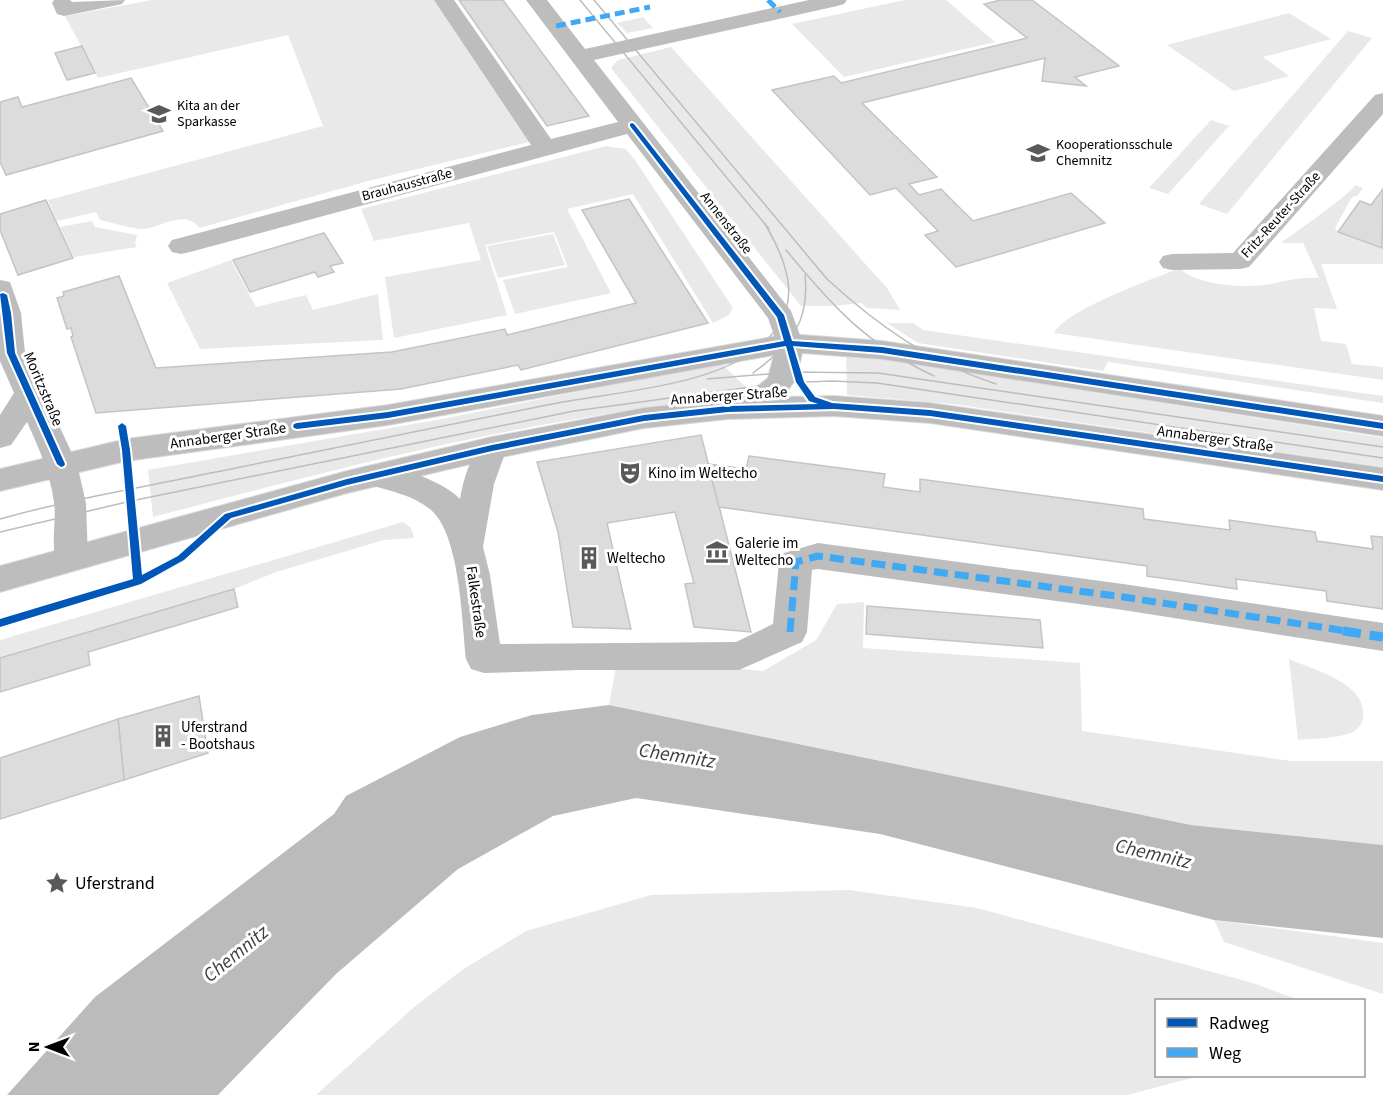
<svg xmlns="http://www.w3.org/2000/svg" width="1383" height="1095" viewBox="0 0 1383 1095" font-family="'Source Sans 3',sans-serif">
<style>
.green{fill:#e9e9e9}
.water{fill:#bbb}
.building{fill:#dcdcdc;stroke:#c4c4c4;stroke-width:1.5}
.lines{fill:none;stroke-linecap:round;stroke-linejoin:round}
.major-casing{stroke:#dbdbdb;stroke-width:2}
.minor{fill:#bdbdbd;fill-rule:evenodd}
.major{fill:#bdbdbd;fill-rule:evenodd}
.tram{stroke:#bdbdbd;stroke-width:1.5}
.quiet-far2{stroke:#3fa9f5;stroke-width:5;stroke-dasharray:10 5;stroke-linecap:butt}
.quiet-far1{stroke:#3fa9f5;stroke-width:7;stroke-dasharray:14 7;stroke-linecap:butt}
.quiet{stroke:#3fa9f5;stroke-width:9;stroke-dasharray:18 9;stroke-linecap:butt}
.cycleway-casing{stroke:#fff;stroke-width:4}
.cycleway{fill:#0057b8;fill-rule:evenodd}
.labels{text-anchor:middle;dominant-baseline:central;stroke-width:6;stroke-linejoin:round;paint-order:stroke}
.far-poi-label{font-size:14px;fill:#000;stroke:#fff;text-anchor:start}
.far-street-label{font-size:14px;fill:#000;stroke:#fff}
.street-label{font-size:15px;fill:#000;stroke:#fff}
.poi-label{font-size:15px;fill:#000;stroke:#fff;text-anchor:start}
.near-poi-label{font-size:18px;fill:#000;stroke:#fff;text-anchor:start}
.near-water-label{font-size:20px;font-style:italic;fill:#3f3f3f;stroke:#fff}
</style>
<rect width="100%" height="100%" fill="#fff"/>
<g class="green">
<path d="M152,0h285l96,141 -161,39 -173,48c-15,-21 -44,3 -57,1 -14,-1 -28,-6 -42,-9l-4,-8 -39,9 -9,-21 275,-74 -35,-91 -190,43 -33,-62z"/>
<polygon points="905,0 946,0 995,42 844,77 792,24"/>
<polygon points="1289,13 1331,39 1263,57 1289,76 1234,91 1167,45"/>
<polygon points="643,17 653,28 627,33 617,23"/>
<polygon points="1348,31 1372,38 1227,214 1199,204"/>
<polygon points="671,47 887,288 900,310 867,308 861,303 833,306 801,306 611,68 618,60"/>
<polygon points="1211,120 1229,126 1168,194 1149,188"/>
<polygon points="606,146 626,149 635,160 733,308 729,315 713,323 633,194 567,209 611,293 515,314 503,280 568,267 554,232 485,245 507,315 394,338 385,277 481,260 469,223 374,241 361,209"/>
<path d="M1355,185l8,3 -6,8 -5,1 -17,31 3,4 43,16 2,-2v18h-62l16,45 -23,-1 7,33 25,3 6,20 31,3v13l-329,-47c13,-24 97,-53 126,-65 14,17 62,20 84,17 21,-3 33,-8 55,-7l-16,-35h-22c13,-10 70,-49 74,-58z"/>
<polygon points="92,221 95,227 137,235 135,243 137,247 74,257 60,227"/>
<polygon points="553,234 565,265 498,278 487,246"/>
<polygon points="231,260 256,307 306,295 313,310 378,294 383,340 200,349 167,283"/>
<polygon points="887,323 913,323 923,330 1383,396 1383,403 1108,362 1103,371 918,343"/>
<polygon points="846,353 1383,438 1383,467 953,404 847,395"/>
<path d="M721,363l30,29 -8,6c-201,16 -396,68 -590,119l-5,-47 294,-51z"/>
<polygon points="403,522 411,528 414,538 384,540 276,572 234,589 0,658 0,640"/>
<polygon points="864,602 863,648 1080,663 1082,731 1291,761 1383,761 1383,845 1191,825 609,705 616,667 688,664 763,671 816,640 837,604"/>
<path d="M1289,659c25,11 79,24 74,59 -1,6 -5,11 -10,14 -16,7 -38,6 -55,8z"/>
<polygon points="849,890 977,908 1253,983 1299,1000 1156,1000 1156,1076 1200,1076 1127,1095 316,1095 413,1008 462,970 526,931 651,895"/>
<polygon points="1214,920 1383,943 1383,994 1224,942"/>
</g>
<polygon class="water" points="609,705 1191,825 1383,845 1383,938 1214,920 880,834 636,798 553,816 458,869 336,974 218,1095 7,1095 95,997 334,814 346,796 460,737 532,715"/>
<g class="building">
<polygon points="459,0 503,0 589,116 547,126"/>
<polygon points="1001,0 1032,0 1119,66 1075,77 1086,86 1042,81 1045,58 862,103 937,177 909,184 919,195 941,189 973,221 1071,193 1105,223 956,267 925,235 938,231 896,188 870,195 772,90 834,76 841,83 1027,38 984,4"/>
<polygon points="82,46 95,73 67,80 55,53"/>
<polygon points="131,78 163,131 6,175 0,162 0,102 18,97 22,107"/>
<polygon points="1383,189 1382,248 1338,232 1360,201 1371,205"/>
<polygon points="629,199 708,323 521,370 518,365 401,389 96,413 71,337 73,336 71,328 67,329 57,298 64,296 63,292 119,276 156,368 392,352 505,329 507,335 636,303 582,210"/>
<polygon points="46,200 73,258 18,275 0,230 0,214"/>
<polygon points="324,233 343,263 330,266 334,272 318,277 315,272 250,292 233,260"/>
<polygon points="701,435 751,632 694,627 685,584 694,583 675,512 607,523 631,629 573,627 558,532 537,462"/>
<polygon points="749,456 885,474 883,487 920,492 920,479 1143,509 1144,519 1230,530 1229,520 1315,532 1317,541 1373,549 1371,536 1383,537 1383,609 1327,601 1326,591 1236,579 1237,589 1183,581 1147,576 1147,566 719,507 708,464 746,469"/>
<polygon points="234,589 238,607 88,652 90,665 0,692 0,658"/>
<polygon points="867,606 1040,620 1043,648 866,634"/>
<polygon points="199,696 208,753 124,780 118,719"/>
<polygon points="118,719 124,780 0,819 0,758"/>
</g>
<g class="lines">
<g class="major-casing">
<polygon id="major" points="789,334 882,341 1383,416 1383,436 882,359 802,353 797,377 783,397 834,396 930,403 1383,468 1383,490 930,423 834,416 728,419 644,428 492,459 347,493 0,592 0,566 347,471 492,437 644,408 730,399 754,389 768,378 774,355 388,425 126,461 0,491 0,469 126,439 388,405"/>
</g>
<g class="minor">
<polygon points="54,0 70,0 72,2 125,0 122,4 64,16 57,14 52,3"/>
<polygon points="434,0 454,0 551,139 618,122 526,0 547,0 585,49 809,0 847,0 844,4 837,6 594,60 791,311 803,343 799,350 789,352 779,350 768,318 627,134 190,252 181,254 172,252 168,246 172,240 531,145"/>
<polygon points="1383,93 1383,114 1249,267 1240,269 1172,270 1163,268 1159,262 1163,256 1172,254 1233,253 1375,95"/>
<path d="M0,280l10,2 11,31 4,40 52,111 9,39 2,55 -5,9 -12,4 -12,-4c-10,-19 -2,-44 -5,-65 -4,-28 -15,-54 -27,-80l-16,23 -11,3v-33l14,-22 -14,-32z"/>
<path d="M492,437l11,3 4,8 -13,36 -11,63 7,28 10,69 236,-2 37,-18 6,-62 5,-9 34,-10 305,41 260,39v28l-260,-41 -305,-41 -6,1 -5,62 -5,10 -63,28h-158l-97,3 -13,-4 -5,-10c-4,-38 -6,-124 -35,-149 -19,-16 -45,-20 -68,-27l-5,-8 5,-8c24,-7 80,14 97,32 3,-20 11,-41 21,-59z"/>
</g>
<use href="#major" class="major"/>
<g class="tram">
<polyline points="580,0 769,229"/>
<path d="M594,0l233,279c50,46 104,84 169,105"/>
<path d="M786,250c47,57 80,94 148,126"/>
<path d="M753,373c37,-27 57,-50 52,-98"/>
<polyline points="707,379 792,372 878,373 1383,447"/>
<path d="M0,519c71,-20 144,-32 216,-47 111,-22 221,-45 331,-67 61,-13 163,-17 212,-58 45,-37 32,-79 6,-123"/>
<polyline points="0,532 131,501 574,411 780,383 832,381 877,383 1383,458"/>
</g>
<g class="quiet-far2">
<polyline points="768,0 780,12"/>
<polyline points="556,26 650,7"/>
</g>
<polyline class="quiet-far1" points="790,632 796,562 818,556 1123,597 1353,632"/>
<polyline class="quiet" points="1343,631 1383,637"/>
<g class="cycleway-casing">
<g id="cycleway">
<polygon points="632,123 634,124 784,315 792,341 882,347 1383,423 1383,429 882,353 793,346 804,382 815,397 832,403 930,410 1383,476 1383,482 930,416 834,409 728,412 644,421 492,451 347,485 231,518 184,560 141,584 0,627 0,619 133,579 122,450 118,426 122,423 126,426 130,450 142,575 178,556 225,514 347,479 492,445 644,415 728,406 818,404 809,401 796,382 786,346 388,418 297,429 294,428 293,426 294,424 297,423 388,412 784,341 777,317 630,126 630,124"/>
<polygon points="3,293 7,295 11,313 15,353 65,464 64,466 61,467 57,464 7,353 0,294"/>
</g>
</g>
<use href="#cycleway" class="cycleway"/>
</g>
<defs>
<g id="school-bare" transform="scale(1.8)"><path d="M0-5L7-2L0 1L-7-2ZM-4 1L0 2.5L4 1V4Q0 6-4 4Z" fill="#595959" stroke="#fff" stroke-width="2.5" paint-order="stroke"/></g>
<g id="theatre-bare" transform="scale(1.8)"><path d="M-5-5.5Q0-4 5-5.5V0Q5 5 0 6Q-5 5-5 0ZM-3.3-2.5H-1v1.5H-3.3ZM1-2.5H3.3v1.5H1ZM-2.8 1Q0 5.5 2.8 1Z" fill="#595959" stroke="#fff" stroke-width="2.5" paint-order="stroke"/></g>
<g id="museum-bare" transform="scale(1.8)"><path d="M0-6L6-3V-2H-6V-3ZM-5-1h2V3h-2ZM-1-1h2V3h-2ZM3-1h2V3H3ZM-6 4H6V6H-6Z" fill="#595959" stroke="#fff" stroke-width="2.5" paint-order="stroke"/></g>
<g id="building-bare" transform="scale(1.8)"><path d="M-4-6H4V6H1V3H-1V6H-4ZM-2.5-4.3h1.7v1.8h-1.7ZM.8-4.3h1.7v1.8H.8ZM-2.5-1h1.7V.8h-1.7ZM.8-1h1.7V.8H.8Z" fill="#595959" stroke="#fff" stroke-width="2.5" paint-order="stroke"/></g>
<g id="sight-bare" transform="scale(1.8)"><path d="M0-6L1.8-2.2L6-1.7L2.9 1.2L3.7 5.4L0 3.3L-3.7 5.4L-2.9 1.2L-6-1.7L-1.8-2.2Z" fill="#595959" stroke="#fff" stroke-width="2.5" paint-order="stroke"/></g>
</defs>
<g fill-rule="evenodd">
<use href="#school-bare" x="159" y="114"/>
<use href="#school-bare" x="1038" y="153"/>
<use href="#theatre-bare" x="630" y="473"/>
<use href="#museum-bare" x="717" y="552"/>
<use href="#building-bare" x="589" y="558"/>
<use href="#building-bare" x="163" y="736"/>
<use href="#sight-bare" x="57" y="883"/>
</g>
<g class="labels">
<g class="far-poi-label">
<text x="177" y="106">Kita an der<tspan x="177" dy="16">Sparkasse</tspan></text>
<text x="1056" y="145">Kooperationsschule<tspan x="1056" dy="16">Chemnitz</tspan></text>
</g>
<g class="far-street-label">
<text transform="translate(407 185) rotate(-15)">Brauhausstraße</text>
<text transform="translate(1281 215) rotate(-48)">Fritz-Reuter-Straße</text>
<text transform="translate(726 223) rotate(52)">Annenstraße</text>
</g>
<g class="street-label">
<text transform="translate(43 389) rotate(67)">Moritzstraße</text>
<text transform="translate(729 396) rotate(-4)">Annaberger Straße</text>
<text transform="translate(228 436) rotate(-8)">Annaberger Straße</text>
<text transform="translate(1215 439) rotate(8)">Annaberger Straße</text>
<text transform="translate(476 602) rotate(82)">Falkestraße</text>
</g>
<g class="poi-label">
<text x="648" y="473">Kino im Weltecho</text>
<text x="735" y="543">Galerie im<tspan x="735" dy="17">Weltecho</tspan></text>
<text x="607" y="558">Weltecho</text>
<text x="181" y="727">Uferstrand<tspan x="181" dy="17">- Bootshaus</tspan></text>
</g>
<g class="near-poi-label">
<text x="75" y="883">Uferstrand</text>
</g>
<g class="near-water-label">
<text transform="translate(677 756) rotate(9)">Chemnitz</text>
<text transform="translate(1153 854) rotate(13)">Chemnitz</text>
<text transform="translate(236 954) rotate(-39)">Chemnitz</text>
</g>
</g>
<rect x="1155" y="999" width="210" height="78" fill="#ffffff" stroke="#999999" stroke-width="1.5"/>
<rect x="1167" y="1018" width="30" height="9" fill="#0057b8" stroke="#999999" stroke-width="1.5"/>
<text x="1209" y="1029" font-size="18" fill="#000000">Radweg</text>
<rect x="1167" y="1048" width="30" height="9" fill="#3fa9f5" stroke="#999999" stroke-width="1.5"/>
<text x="1209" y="1059" font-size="18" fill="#000000">Weg</text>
<g transform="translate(48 1047) rotate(270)" stroke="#ffffff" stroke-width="4.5" paint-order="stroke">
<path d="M0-4.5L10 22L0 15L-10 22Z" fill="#000000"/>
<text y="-9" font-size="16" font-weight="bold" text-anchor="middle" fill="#000000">N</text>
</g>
</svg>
